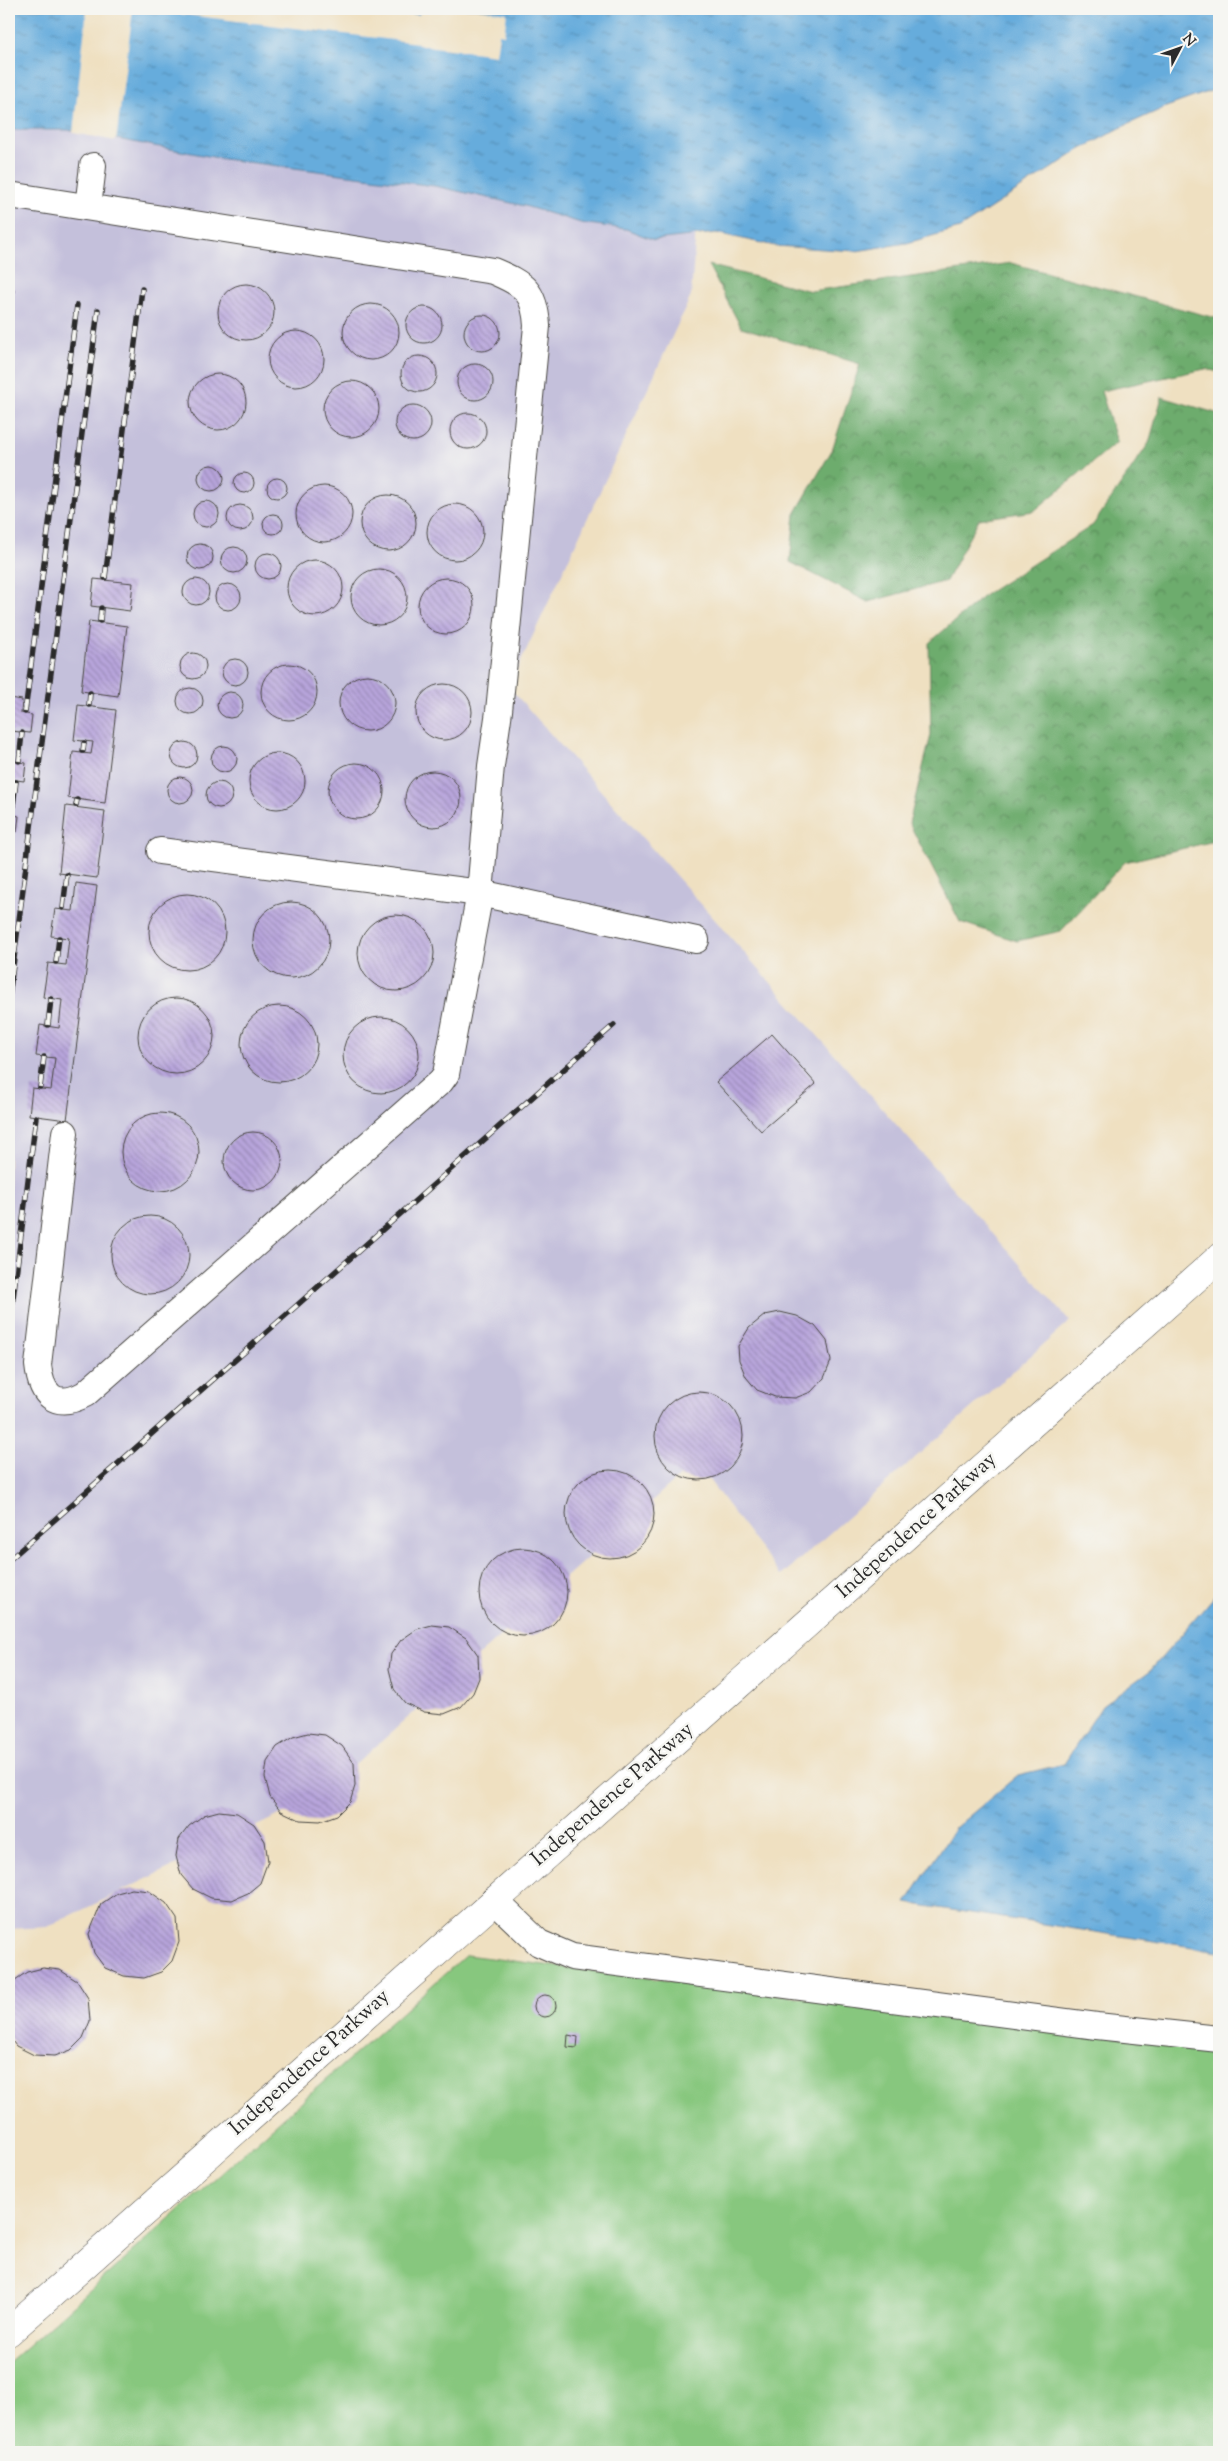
<svg xmlns="http://www.w3.org/2000/svg" width="1228" height="2461" viewBox="0 0 1228 2461" font-family="'Sorts Mill Goudy',serif">
<style>
.industrial{fill:#c4c0db}
.forest{fill:url(#forest-crowns);stroke:#4c6c4c}
.park{fill:#87c77e;stroke:#597954}
.water{fill:url(#water-ripples);stroke:#486c84}
.pier{fill:#efe0c1}
.building{fill:url(#building-back-hatch)}
.lines{fill:none;stroke-linecap:round;stroke-linejoin:round}
.minor-casing{stroke:#484642;stroke-width:28}
.major-casing{stroke:#484642;stroke-width:29}
.minor{stroke:#fff;stroke-width:26}
.major{stroke:#fff;stroke-width:28}
.rail-casing{stroke:#2b2b2b;stroke-width:5.5}
.rail{stroke:#f6f6f2;stroke-width:4;stroke-dasharray:11;stroke-linecap:butt}
.labels{text-anchor:middle;dominant-baseline:central;stroke-width:5;stroke-linejoin:round;paint-order:stroke}
.street-label{font-size:21px;fill:#2b2b2b;stroke:#f6f6f2}
</style>
<defs>
<pattern id="forest-crowns" width="20" height="18" patternUnits="userSpaceOnUse" patternTransform="scale(1.25)"><rect width="20" height="18" fill="#6dac6d"/><path d="M2 6a3 3 0 1 1 6 0M12 15a3 3 0 1 1 6 0" fill="none" stroke="#5a8c5a"/></pattern>
<pattern id="water-ripples" width="26" height="14" patternUnits="userSpaceOnUse" patternTransform="scale(1.25)"><rect width="26" height="14" fill="#66acdc"/><path d="M2 4q2-2 4 0t4 0M15 11q2-2 4 0t4 0" fill="none" stroke="#548cb3"/></pattern>
<pattern id="building-back-hatch" width="6" height="6" patternUnits="userSpaceOnUse" patternTransform="scale(1.25)"><rect width="6" height="6" fill="#b8a5dc"/><path d="M-1 5l2 2M0 0l6 6M5-1l2 2" fill="none" stroke="#9687b3"/></pattern>
</defs>
<rect width="100%" height="100%" fill="#f6f6f2"/>
<filter id="ink" filterUnits="userSpaceOnUse"><feTurbulence type="fractalNoise" baseFrequency=".02" numOctaves="2"/><feDisplacementMap in="SourceGraphic" scale="10" xChannelSelector="R" yChannelSelector="G"/><feConvolveMatrix kernelMatrix="1 2 1 2 8 2 1 2 1" color-interpolation-filters="sRGB"/></filter>
<filter id="wash" filterUnits="userSpaceOnUse"><feTurbulence type="fractalNoise" baseFrequency=".0096" numOctaves="4" result="noise"/><feDisplacementMap in="SourceGraphic" scale="20" xChannelSelector="R" yChannelSelector="G"/><feGaussianBlur stdDeviation="1.12" result="paint"/><feColorMatrix in="noise" values="0 0 0 0 0 0 0 0 0 0 0 0 0 0 0 0 0 1.4 0 .05"/><feComposite in="paint" operator="in"/></filter>
<g filter="url(#wash)">
<rect width="100%" height="100%" fill="#efe0c1"/>
<polygon class="industrial" points="9,9 712,9 691,296 509,687 1070,1321 781,1576 709,1480 688,1478 683,1473 321,1795 47,1927 9,1929"/>
<g class="forest">
<polygon points="1011,263 1219,319 1219,372 1205,369 1101,391 1117,442 1034,511 979,519 946,581 868,602 790,562 795,514 832,450 860,364 741,327 708,265 811,291"/>
<polygon points="1162,397 1219,414 1219,840 1125,862 1061,931 1017,941 960,922 909,823 931,735 929,643 986,594 1093,525 1149,443"/>
</g>
<polygon class="park" points="466,1955 1219,2050 1219,2452 9,2452 9,2362"/>
<g class="water">
<polygon points="9,9 1219,9 1219,88 1166,107 1122,127 1078,151 960,228 907,243 856,251 775,246 716,233 654,240 626,229 581,223 525,206 435,186 224,159 69,130 9,130"/>
<polygon points="1219,1591 1219,1951 906,1903 955,1828 1018,1775 1064,1764 1102,1706 1151,1670"/>
</g>
<g class="pier">
<polygon points="87,9 133,9 116,141 73,133"/>
<polygon points="139,9 367,9 419,15 420,9 477,9 507,13 504,35 499,34 496,55 418,45 418,43"/>
</g>
<g id="blocks">
<g class="building">
<polygon points="9,275 14,291 9,312"/>
<circle cx="246" cy="312" r="28"/>
<circle cx="371" cy="332" r="28"/>
<circle cx="424" cy="325" r="18"/>
<circle cx="482" cy="333" r="18"/>
<circle cx="296" cy="359" r="28"/>
<circle cx="419" cy="374" r="18"/>
<circle cx="475" cy="382" r="18"/>
<circle cx="218" cy="402" r="28"/>
<circle cx="351" cy="409" r="28"/>
<circle cx="413" cy="423" r="18"/>
<circle cx="468" cy="431" r="18"/>
<circle cx="211" cy="478" r="13"/>
<circle cx="244" cy="483" r="10"/>
<circle cx="277" cy="488" r="10"/>
<circle cx="324" cy="514" r="28"/>
<circle cx="388" cy="523" r="28"/>
<circle cx="206" cy="514" r="13"/>
<circle cx="455" cy="532" r="28"/>
<circle cx="240" cy="518" r="13"/>
<circle cx="273" cy="524" r="10"/>
<circle cx="200" cy="557" r="13"/>
<circle cx="234" cy="560" r="13"/>
<circle cx="268" cy="566" r="13"/>
<circle cx="315" cy="588" r="28"/>
<circle cx="379" cy="597" r="28"/>
<circle cx="446" cy="606" r="28"/>
<polygon points="94,579 133,583 130,611 91,606"/>
<circle cx="196" cy="592" r="13"/>
<circle cx="228" cy="597" r="13"/>
<polygon points="89,621 127,626 118,696 81,691"/>
<circle cx="193" cy="666" r="13"/>
<circle cx="235" cy="672" r="13"/>
<circle cx="289" cy="692" r="28"/>
<circle cx="367" cy="703" r="28"/>
<circle cx="444" cy="712" r="28"/>
<circle cx="190" cy="701" r="13"/>
<circle cx="230" cy="705" r="13"/>
<polygon points="9,698 22,700 21,713 32,715 30,733 11,731 9,738"/>
<polygon points="78,705 116,710 105,803 68,798 73,752 91,754 93,742 74,740"/>
<circle cx="184" cy="755" r="13"/>
<circle cx="224" cy="759" r="13"/>
<circle cx="277" cy="781" r="28"/>
<polygon points="9,761 26,763 24,781 9,779"/>
<circle cx="356" cy="791" r="28"/>
<circle cx="433" cy="799" r="28"/>
<circle cx="180" cy="790" r="13"/>
<circle cx="219" cy="795" r="13"/>
<polygon points="66,806 105,811 97,878 59,873"/>
<polygon points="9,814 19,816 17,832 9,831"/>
<polygon points="76,883 97,886 67,1120 29,1115 32,1088 51,1090 55,1058 36,1056 40,1025 59,1028 62,1000 43,997 48,963 66,965 69,938 51,936 55,909 73,911"/>
<circle cx="187" cy="932" r="38"/>
<circle cx="291" cy="940" r="38"/>
<circle cx="396" cy="953" r="38"/>
<circle cx="176" cy="1036" r="38"/>
<circle cx="279" cy="1044" r="38"/>
<circle cx="381" cy="1055" r="38"/>
<polygon points="772,1034 816,1084 761,1131 716,1082"/>
<circle cx="160" cy="1152" r="39"/>
<circle cx="253" cy="1161" r="29"/>
<circle cx="150" cy="1255" r="39"/>
<polygon points="780,1312 797,1316 815,1326 827,1341 831,1361 824,1378 811,1392 795,1398 775,1397 757,1390 746,1377 739,1360 738,1346 749,1328 765,1315"/>
<circle cx="699" cy="1436" r="44"/>
<circle cx="610" cy="1514" r="44"/>
<circle cx="523" cy="1592" r="44"/>
<polygon points="432,1625 449,1627 466,1638 478,1655 479,1678 473,1693 461,1707 444,1714 424,1712 405,1703 394,1689 389,1669 391,1654 401,1640 417,1629"/>
<polygon points="308,1733 325,1735 342,1746 354,1763 355,1786 350,1802 337,1815 320,1821 300,1820 281,1811 270,1797 265,1777 267,1762 277,1747 293,1737"/>
<polygon points="219,1811 237,1813 254,1824 265,1841 268,1861 260,1883 248,1893 232,1900 211,1898 193,1889 181,1875 176,1856 179,1839 189,1826 204,1815"/>
<polygon points="132,1889 149,1891 166,1903 177,1919 179,1942 172,1961 161,1972 144,1978 124,1976 105,1968 94,1953 89,1934 101,1904 117,1893"/>
<polygon points="43,1968 60,1970 77,1981 88,1998 90,2021 83,2038 71,2050 55,2056 34,2055 16,2046 9,2037 9,1988 12,1982 27,1972"/>
<circle cx="545" cy="2006" r="11"/>
<polygon points="568,2035 578,2037 577,2048 567,2047"/>
</g>
</g>
</g>
<g filter="url(#ink)">
<use href="#blocks" fill-opacity="0" stroke="#484642" stroke-width="1"/>
<g class="lines">
<g class="minor-casing">
<g id="minor">
<path d="M9,195l484,76c31,13 42,20 44,55l-38,385 -8,55 -11,127 -34,181 -5,7 -356,313c-30,16 -44,1 -47,-29l27,-232"/>
<polyline points="88,207 93,166"/>
<polyline points="160,851 480,893 696,940"/>
<polyline points="494,1900 539,1943 572,1957 1097,2026 1219,2039"/>
</g>
</g>
<g class="major-casing">
<polyline id="major" points="9,2332 1219,1258"/>
</g>
<use href="#minor" class="minor"/>
<use href="#major" class="major"/>
<g class="rail-casing">
<g id="rail">
<polyline points="105,578 142,289"/>
<polyline points="100,621 101,608"/>
<polyline points="89,705 90,693"/>
<polyline points="25,712 77,305"/>
<polyline points="83,751 84,743"/>
<polyline points="19,761 22,733"/>
<polyline points="76,805 77,800"/>
<polyline points="12,814 16,782"/>
<polyline points="9,841 10,832"/>
<polyline points="63,908 67,875"/>
<polyline points="56,962 59,938"/>
<polyline points="9,997 98,310"/>
<polyline points="48,1025 51,999"/>
<polyline points="40,1087 44,1057"/>
<polyline points="9,1330 36,1117"/>
<polyline points="9,1560 614,1025"/>
</g>
</g>
<use href="#rail" class="rail"/>
</g>
</g>
<g class="labels">
<g class="street-label">
<text transform="translate(917 1526) rotate(-42)">Independence Parkway</text>
<text transform="translate(613 1795) rotate(-41)">Independence Parkway</text>
<text transform="translate(310 2063) rotate(-42)">Independence Parkway</text>
</g>
</g>
<rect width="1228" height="2461" fill="none" stroke="#f6f6f2" stroke-width="30"/>
<g transform="translate(1180 48) rotate(49)" stroke="#f6f6f2" stroke-width="4" paint-order="stroke">
<path d="M0-4L9 19L0 12L-9 19Z" fill="#2b2b2b"/>
<text y="-8" font-size="14" font-weight="bold" text-anchor="middle" fill="#2b2b2b">N</text>
</g>
</svg>
